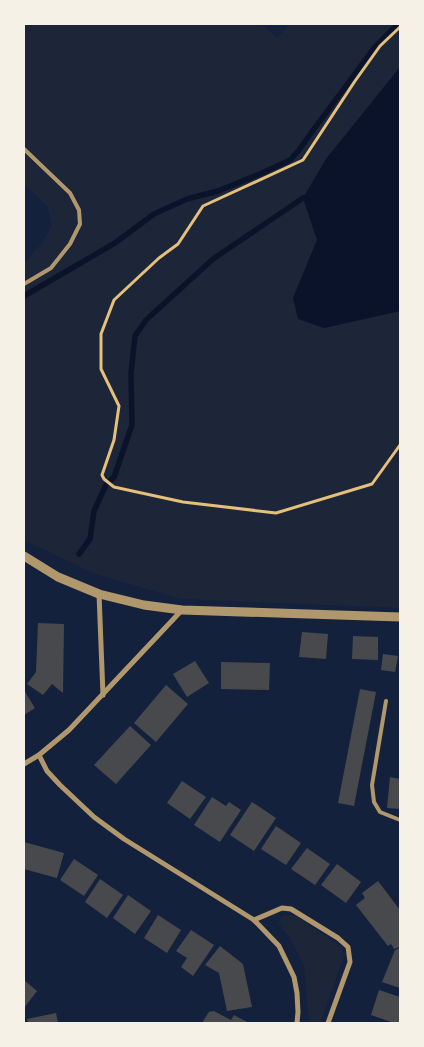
<svg xmlns="http://www.w3.org/2000/svg" width="424" height="1047" viewBox="0 0 424 1047" font-family="'Open Sans',sans-serif">
<style>
.green{fill:#1d2539}
.water{fill:#0b132b}
.lines{fill:none;stroke-linecap:round;stroke-linejoin:round}
.stream{stroke:#0b132b;stroke-width:5.5}
.building{fill:#48494c}
.path{stroke:#e5c07b;stroke-width:3}
.service{stroke:#b1986c;stroke-width:4}
.minor{stroke:#b1986c;stroke-width:5}
.tertiary{stroke:#b1986c;stroke-width:9}
</style>
<rect width="100%" height="100%" fill="#14213d"/>
<g class="green">
<polygon points="24,24 261,24 277,38 289,24 400,24 400,67 326,159 303,198 317,240 293,298 324,328 400,311 400,608 180,599 93,573 24,540 24,300 34,294 72,260 28,297 24,293 24,263 42,243 52,225 47,206 24,184"/>
<polygon points="295,915 339,945 345,954 320,1023 309,1023 304,965 290,938 278,923 282,916"/>
</g>
<polygon class="water" points="400,67 400,311 324,328 298,319 293,298 317,240 303,198 326,159"/>
<g class="lines">
<g class="stream">
<polyline points="24,296 115,243 154,214 187,199 218,191 262,173 290,160 299,150 314,129 375,47 398,24"/>
<polyline points="79,554 90,539 94,511 106,485 114,477 132,425 131,373 135,336 146,320 213,259 303,198"/>
</g>
</g>
<g class="building">
<polygon points="38,623 64,624 63,693 52,684 43,695 27,684 36,672"/>
<polygon points="302,632 328,634 326,659 299,657"/>
<polygon points="353,636 378,637 378,660 352,659"/>
<polygon points="383,654 398,656 395,672 381,670"/>
<polygon points="195,661 209,683 187,697 173,674"/>
<polygon points="221,662 270,663 269,690 221,689"/>
<polygon points="166,685 188,704 156,742 134,723"/>
<polygon points="360,689 376,692 354,806 338,803"/>
<polygon points="24,690 35,708 24,715"/>
<polygon points="130,726 151,745 116,784 94,765"/>
<polygon points="390,777 400,779 400,809 387,808"/>
<polygon points="182,781 206,797 190,819 167,803"/>
<polygon points="212,797 226,806 229,802 241,810 220,842 194,825"/>
<polygon points="252,802 276,818 254,851 230,835"/>
<polygon points="276,826 301,843 286,865 261,849"/>
<polygon points="24,842 64,853 57,878 24,869"/>
<polygon points="307,848 330,864 315,885 291,869"/>
<polygon points="74,859 98,875 84,896 60,880"/>
<polygon points="337,864 361,882 346,903 321,885"/>
<polygon points="100,879 123,895 107,918 85,902"/>
<polygon points="378,881 400,910 400,947 394,949 391,944 388,946 356,905 365,898 362,893"/>
<polygon points="128,895 151,911 135,934 113,918"/>
<polygon points="158,915 181,930 167,953 144,938"/>
<polygon points="191,930 214,945 193,976 181,967 187,958 176,951"/>
<polygon points="220,946 243,964 252,1007 227,1011 219,973 205,965"/>
<polygon points="400,948 400,988 382,982 395,950"/>
<polygon points="24,980 37,991 24,1008"/>
<polygon points="379,990 400,997 399,1023 394,1023 371,1015"/>
<polygon points="214,1011 231,1020 234,1015 249,1023 205,1023 203,1021 209,1012"/>
<polygon points="56,1013 58,1023 28,1023 27,1019"/>
</g>
<g class="lines">
<polyline class="path" points="400,27 380,46 355,81 303,160 203,206 178,244 159,258 114,300 101,334 101,369 119,406 114,440 102,475 104,479 114,487 183,502 276,513 372,484 400,445"/>
<g class="service">
<polyline points="24,149 70,193 79,210 80,224 70,244 51,268 24,284"/>
<polyline points="386,701 372,785 374,802 380,812 400,820"/>
</g>
<g class="minor">
<polyline points="99,594 103,695"/>
<polyline points="39,755 47,771 60,785 94,817 124,839 254,920 279,946 294,977 297,993 298,1012 297,1023"/>
<polyline points="24,764 39,755 69,730 182,610"/>
<polyline points="254,920 282,908 291,909 338,938 348,947 350,962 328,1023"/>
</g>
<polyline class="tertiary" points="24,556 58,577 99,594 144,605 182,610 400,617"/>
</g>
<rect width="424" height="1047" fill="none" stroke="#f6f1e7" stroke-width="50"/>
</svg>
